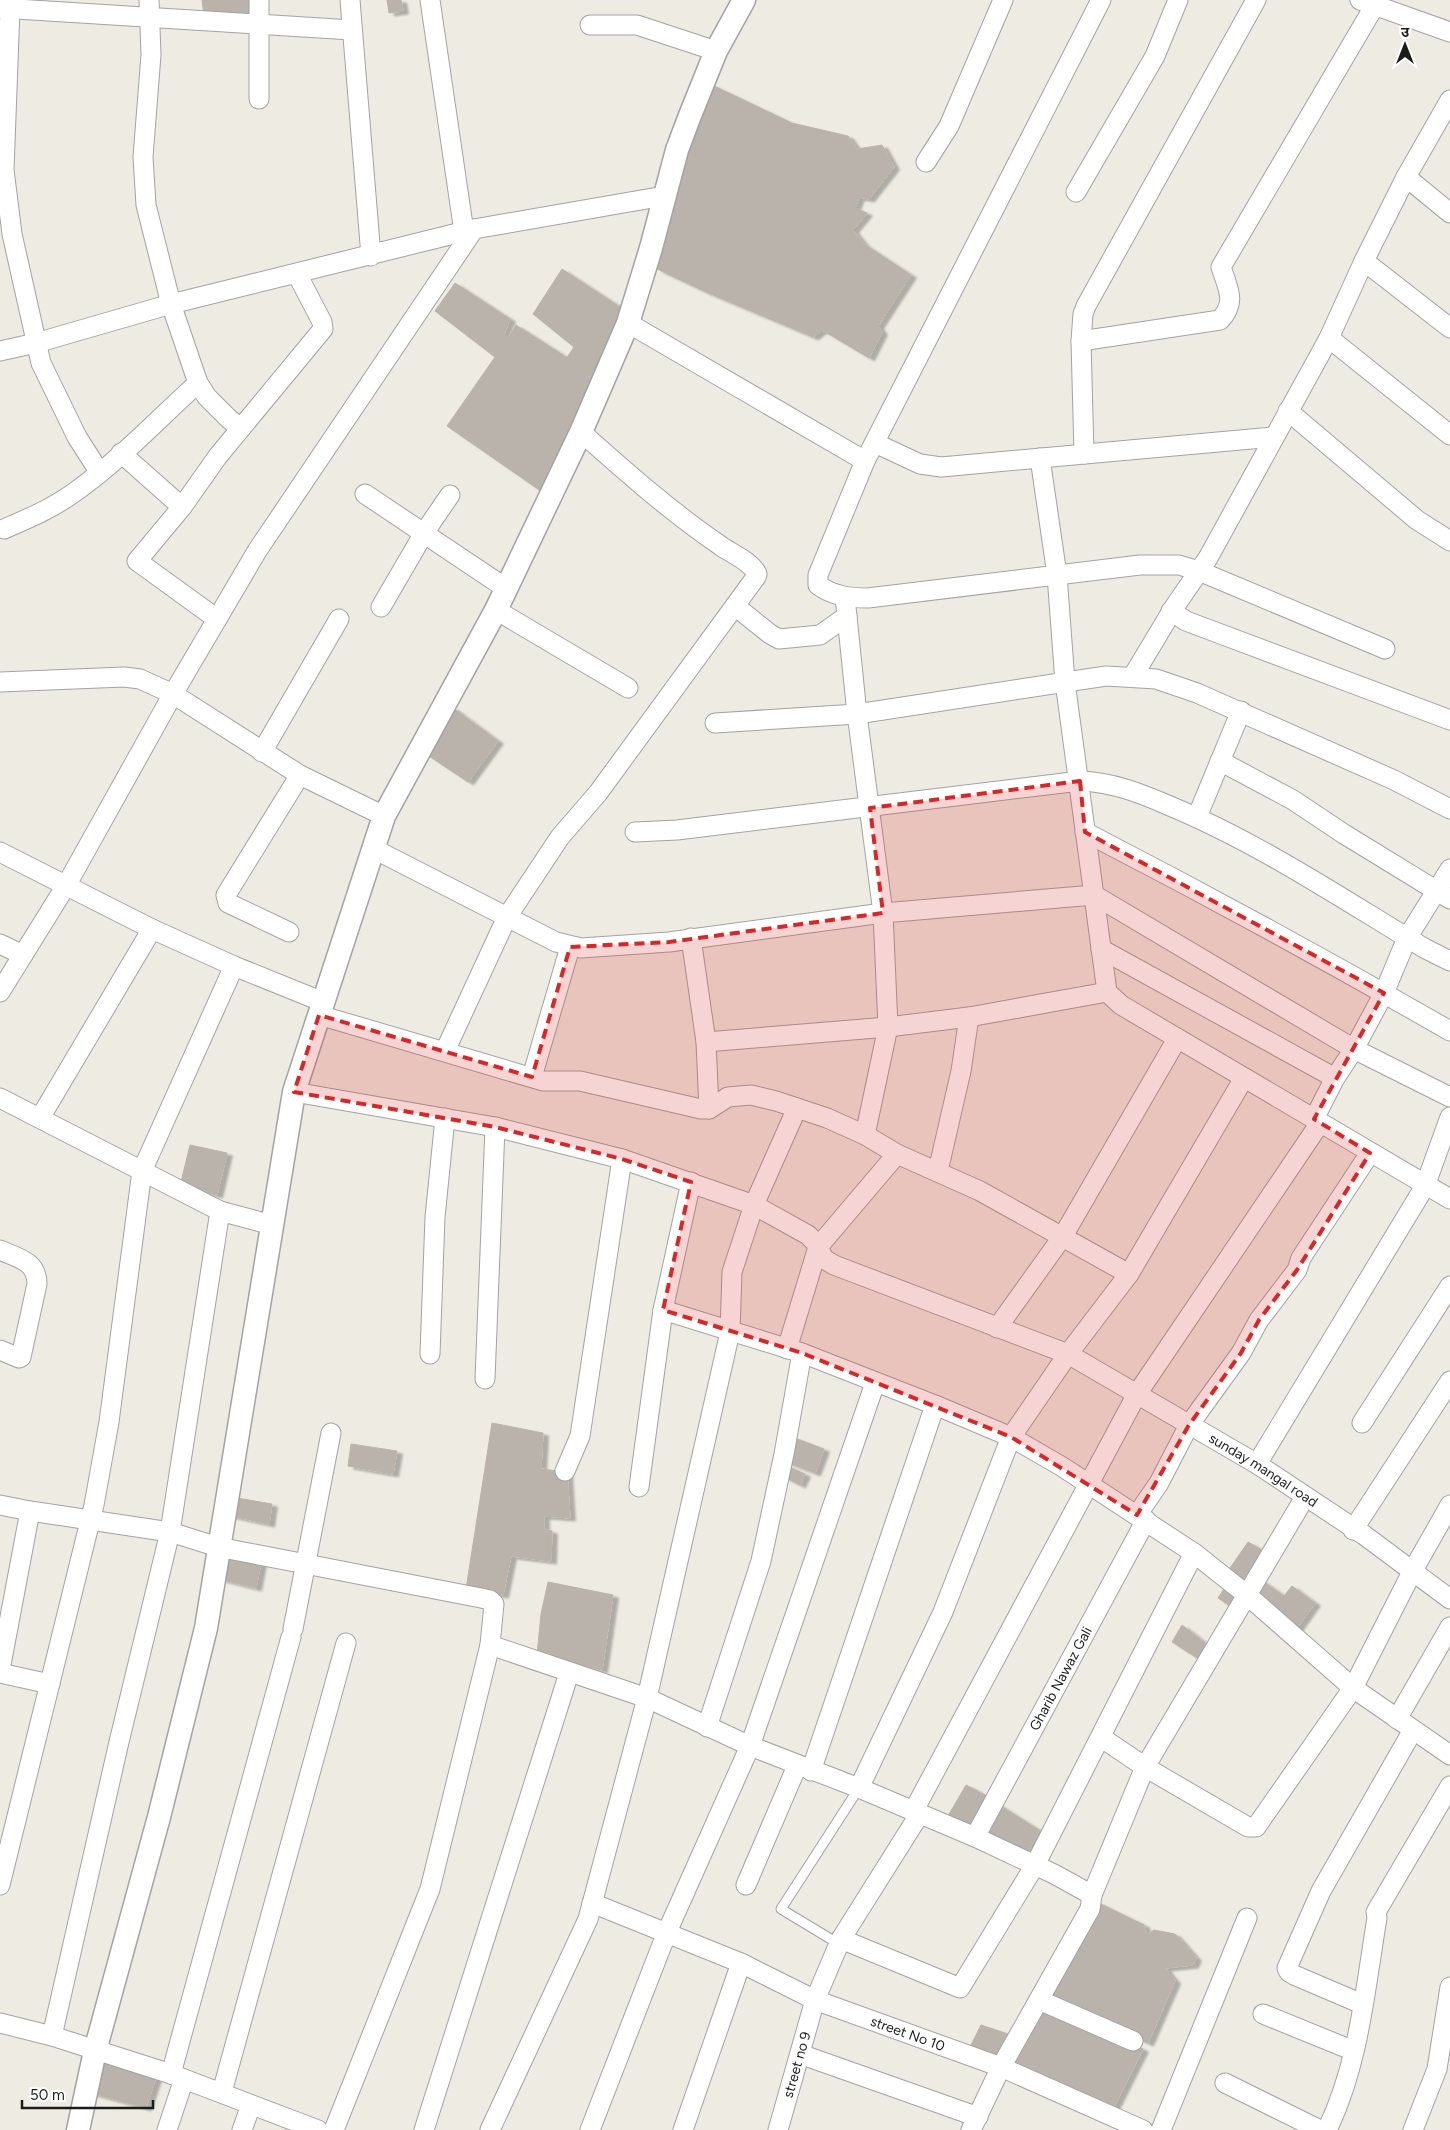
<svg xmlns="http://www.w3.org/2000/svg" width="1450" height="2130" viewBox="0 0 1450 2130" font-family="Figtree,'Noto Sans Devanagari',sans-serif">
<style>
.building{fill:#b9b3ab;stroke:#bdb3a5;filter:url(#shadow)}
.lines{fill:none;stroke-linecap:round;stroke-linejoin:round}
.service-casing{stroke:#a3a3a3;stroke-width:11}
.minor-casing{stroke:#a3a3a3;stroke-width:21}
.tertiary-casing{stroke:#a3a3a3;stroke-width:25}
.service{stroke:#fff;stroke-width:9}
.minor{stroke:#fff;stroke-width:19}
.tertiary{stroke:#fff;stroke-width:22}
.marked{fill:#d62828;fill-opacity:0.2;stroke:#d62828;stroke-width:4;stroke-dasharray:10 6;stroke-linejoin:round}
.labels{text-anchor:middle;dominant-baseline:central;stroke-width:5;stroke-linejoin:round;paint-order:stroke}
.street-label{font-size:14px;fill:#1c1c1c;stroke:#fff}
</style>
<defs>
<filter id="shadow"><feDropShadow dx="5.5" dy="3" stdDeviation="1" flood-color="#0004"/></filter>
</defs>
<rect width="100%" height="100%" fill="#edebe2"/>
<g class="building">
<polygon points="202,0 251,0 252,12 204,16"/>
<polygon points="387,0 401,0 403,11 389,13"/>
<polygon points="712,85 792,123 848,136 857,149 882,145 894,167 869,199 859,197 855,208 867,213 853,230 864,244 911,275 878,326 882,332 869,358 822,330 813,337 706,292 657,269 673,213 681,166"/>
<polygon points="562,269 626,311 594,387 562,365 574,347 533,314"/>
<polygon points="455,283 510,319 504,334 508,338 516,325 602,380 548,496 447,426 495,357 435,311"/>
<polygon points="452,707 498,741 468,782 426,754"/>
<polygon points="190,1145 227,1153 217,1195 180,1186"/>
<polygon points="492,1423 543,1433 541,1469 567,1472 570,1518 544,1516 544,1529 552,1531 551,1561 511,1556 503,1595 466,1589"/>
<polygon points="795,1438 824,1449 815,1473 786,1462"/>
<polygon points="351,1444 397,1451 393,1474 348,1466"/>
<polygon points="787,1466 805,1474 800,1485 782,1476"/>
<polygon points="231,1497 272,1504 269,1524 228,1515"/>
<polygon points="1248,1542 1262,1550 1242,1581 1228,1571"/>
<polygon points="221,1544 263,1553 256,1588 216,1578"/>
<polygon points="1261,1580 1284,1596 1292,1586 1315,1603 1296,1630 1252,1594"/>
<polygon points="548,1582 613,1595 602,1670 537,1655 541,1614"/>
<polygon points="1228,1583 1245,1596 1236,1610 1218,1598"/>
<polygon points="1182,1625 1213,1649 1205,1663 1172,1642"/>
<polygon points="966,1785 978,1791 975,1800 977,1802 982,1793 990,1798 971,1830 948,1816"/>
<polygon points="996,1803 1039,1830 1025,1858 978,1835"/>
<polygon points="1097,1902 1144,1925 1147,1935 1154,1930 1175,1934 1196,1958 1193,1965 1165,1968 1175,1981 1148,2043 1045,1998"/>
<polygon points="1041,2003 1143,2049 1112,2111 1005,2065"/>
<polygon points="981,2025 1011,2035 995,2062 970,2047"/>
<polygon points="96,2055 158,2072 146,2108 88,2092"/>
</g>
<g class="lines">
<g class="service-casing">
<polyline id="service" points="839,1944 781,1909 859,1788"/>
</g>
<g class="minor-casing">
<g id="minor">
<polyline points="149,0 151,55 143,157 146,205 171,304 198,383 207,397 229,419 241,428"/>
<polyline points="350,0 371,256"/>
<polyline points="430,0 464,232"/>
<path d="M1101,0l-236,461 -47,114v10c15,11 32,13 50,13l272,-33h39l20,6 186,78"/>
<polyline points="1360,0 1450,32"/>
<polyline points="0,8 352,30"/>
<polyline points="10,9 4,170 12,234 41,363 77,437 100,473"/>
<polyline points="590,25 637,25 716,51"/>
<polyline points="259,99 259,0"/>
<polyline points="926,162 949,126 1003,0"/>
<polyline points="1406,177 1450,213"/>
<polyline points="1076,192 1155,56 1178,0"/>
<polyline points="1364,261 1450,328"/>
<polyline points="628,323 865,461"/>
<polyline points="1329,338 1450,435"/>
<path d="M1081,341l139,-21c17,-18 8,-31 1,-53l154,-262"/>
<polyline points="0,351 36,343 171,304 474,229 664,196"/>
<polyline points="1288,411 1417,520 1450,541"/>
<polyline points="875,443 920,464 941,467 1273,437"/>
<polyline points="121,453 182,507"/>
<polyline points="1084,454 1081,341 1083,314 1086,306 1256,0"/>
<polyline points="1040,458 1057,575 1065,682 1107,992 1121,1005 1450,1199"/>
<polyline points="365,494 507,589"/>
<path d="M4,529c23,-10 47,-20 68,-35 45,-31 85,-74 126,-111"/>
<polyline points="845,597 857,714 883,913 888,1027 865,1135"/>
<polyline points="735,606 770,634 779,639 820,635 847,616"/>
<polyline points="381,607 424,533 450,495"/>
<polyline points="496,610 628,688"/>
<polyline points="1171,611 1186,621 1450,720"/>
<polyline points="217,619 137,561 182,507 218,456 323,329 322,322 297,274"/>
<polyline points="1133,676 1175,606 1208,558 1329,338 1364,261 1406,177 1450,100"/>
<polyline points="0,682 124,677 140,679 173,694 300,775 384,816"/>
<polyline points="715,723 857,714 1106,676 1156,679 1197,693 1394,780 1450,809"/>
<polyline points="262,752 339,619"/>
<polyline points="1220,761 1293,800 1344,834 1450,899"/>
<polyline points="1197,817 1241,711"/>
<path d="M635,832l42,-2 403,-49c32,1 60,12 90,25 89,37 171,92 254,142l26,13"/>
<path d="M1085,832c124,64 245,130 365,199"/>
<polyline points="374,849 556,942 581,948 669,942 883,913 1094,895 1354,1049 1450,1097"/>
<polyline points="0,852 152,929 234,966 323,1002"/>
<polyline points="289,932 228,903 226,895 300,775"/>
<polyline points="691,938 706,1042 709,1109"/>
<polyline points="0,944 23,955"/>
<polyline points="1101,949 1335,1078"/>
<polyline points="0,992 67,884 173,694 257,551 474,229"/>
<polyline points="319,1015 543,1081 580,1081 701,1109 709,1109 728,1097 751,1095 776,1101 827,1118 865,1135 897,1154 980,1191 1129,1274"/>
<polyline points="706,1042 888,1027 969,1017 1107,992"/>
<path d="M445,1051l62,-134 53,-80 38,-44 158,-216 1,-3c-6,-13 -25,-20 -36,-28 -50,-34 -95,-74 -140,-114"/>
<polyline points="532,1077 570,947"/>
<path id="s1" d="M1244,1078l-115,196 -61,80 189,110 107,71 86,64"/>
<polyline points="294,1092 495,1127 622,1159 754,1205 808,1235 816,1243 824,1259 834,1265 1068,1354 1011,1437 1061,1466 1194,1553 1247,1595 1353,1688 1450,1755"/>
<polyline points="0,1098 220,1211 170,1532 119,1742 52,2036"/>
<polyline points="40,1118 152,929"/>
<polyline points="1314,1119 1335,1078 1354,1049 1384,993 1407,938 1450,869"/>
<polyline points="938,1171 961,1071 969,1017"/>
<polyline points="220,1211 272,1225"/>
<path d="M0,1250c18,8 37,11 37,34l-16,73 -2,1 -19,-8"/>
<polyline points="663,1310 802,1353 935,1405 1011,1437 943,1612 859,1788"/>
<polyline points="997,1328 1063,1236 1177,1039"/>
<polyline points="787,1349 818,1247 897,1154"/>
<polyline points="430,1354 435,1217 445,1118"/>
<polyline points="485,1379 495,1127"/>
<polyline points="1362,1423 1450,1286"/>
<polyline points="1257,1464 1425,1186 1450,1117"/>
<polyline points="565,1471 580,1436 622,1159"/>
<polyline points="639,1487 663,1310 691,1182"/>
<polyline points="0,1505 30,1511 170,1532 218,1547 481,1598 490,1600 494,1604 490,1645 430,1889 334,2130"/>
<polyline points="1137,1515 1159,1483 1189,1425 1241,1353 1259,1320 1297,1270 1301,1258 1370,1153"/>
<polyline points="1353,1530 1450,1381"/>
<polyline points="293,1629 331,1433"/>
<polyline points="490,1645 647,1698 750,1746 859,1788 975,1837 1054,1874 1092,1895 1090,1909 1086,1916 1001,2067 971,2130"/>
<polyline points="0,1670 30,1511"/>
<polyline points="0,1673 50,1684"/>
<polyline points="1397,1719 1450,1627"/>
<polyline points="707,1727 761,1561 784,1454 802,1353"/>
<polyline points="1102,1738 1145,1767 1248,1827 1256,1827 1353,1688 1412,1572 1450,1505"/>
<polyline points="811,1771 935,1405"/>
<polyline points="913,1812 1137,1394 1320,1123"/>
<path id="s2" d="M975,1837l171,-317"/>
<polyline points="0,1885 94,1505 109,1422 142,1171 234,966"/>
<polyline points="746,1885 797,1766"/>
<polyline points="1092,1895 1145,1767 1305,1497"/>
<path id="s3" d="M592,1903l149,60 74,37 186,67 142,63"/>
<polyline points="841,1939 960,1988 1035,1865 1194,1553"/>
<polyline points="1039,2000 1133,2041"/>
<polyline points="1362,2004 1294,1975 1289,1972 1287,1968 1321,1891 1413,1730"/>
<polyline points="1263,2014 1354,2051"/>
<polyline points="0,2023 52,2036 171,2074 318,2130"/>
<polyline points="800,2054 978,2117"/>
<polyline points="171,2074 291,1637"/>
<polyline points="1225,2083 1320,2130"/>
<polyline points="222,2092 346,1643"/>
<polyline points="167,2130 184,2079"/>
<polyline points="242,2130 251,2105"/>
<polyline points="424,2130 569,1673"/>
<polyline points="490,2130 588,1919 647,1698 730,1332 732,1272 754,1205 797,1108"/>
<polyline points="590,2130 667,1932 750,1746 875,1383"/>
<polyline points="683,2130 741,1963"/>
<path id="s4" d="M778,2130l37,-130 26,-61 78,-124"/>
<polyline points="1161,2130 1247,1918"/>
<path d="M1327,2130c32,-66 38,-140 50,-212l-1,-6 74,-126"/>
<polyline points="1413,2130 1437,2069 1450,1987"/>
</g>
</g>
<g class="tertiary-casing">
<polyline id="tertiary" points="78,2130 95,2051 159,1817 206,1628 294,1092 384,816 496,610 581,432 628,323 651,248 677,150 689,118 716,51 744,0"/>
</g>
<use href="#service" class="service"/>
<use href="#minor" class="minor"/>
<use href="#tertiary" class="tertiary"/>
</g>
<path class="marked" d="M1080,781l5,51 299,161 -70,126 56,34 -73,117 -38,50 -18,33 -52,72 -52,90 -126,-78 -209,-84 -139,-43 28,-128 -69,-23 -127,-32 -201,-35 25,-77 213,62 38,-130 99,-5 214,-29 -13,-105z"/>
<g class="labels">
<g class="street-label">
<text stroke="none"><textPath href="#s1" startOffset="555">sunday mangal road</textPath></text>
<text stroke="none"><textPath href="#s2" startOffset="180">Gharib Nawaz Gali</textPath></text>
<text stroke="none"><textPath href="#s3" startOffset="342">street No 10</textPath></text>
<text stroke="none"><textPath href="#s4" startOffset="68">street no 9</textPath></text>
</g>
</g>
<g transform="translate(1405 45)" stroke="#ffffff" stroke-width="4" paint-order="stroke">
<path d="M0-4L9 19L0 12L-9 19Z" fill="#1c1c1c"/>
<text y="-8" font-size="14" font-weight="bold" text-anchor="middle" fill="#1c1c1c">उ</text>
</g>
<path d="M22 2100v8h131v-8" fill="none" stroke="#1c1c1c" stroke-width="2.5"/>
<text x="30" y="2100" font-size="15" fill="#1c1c1c" stroke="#ffffff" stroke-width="4" paint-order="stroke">50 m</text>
</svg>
